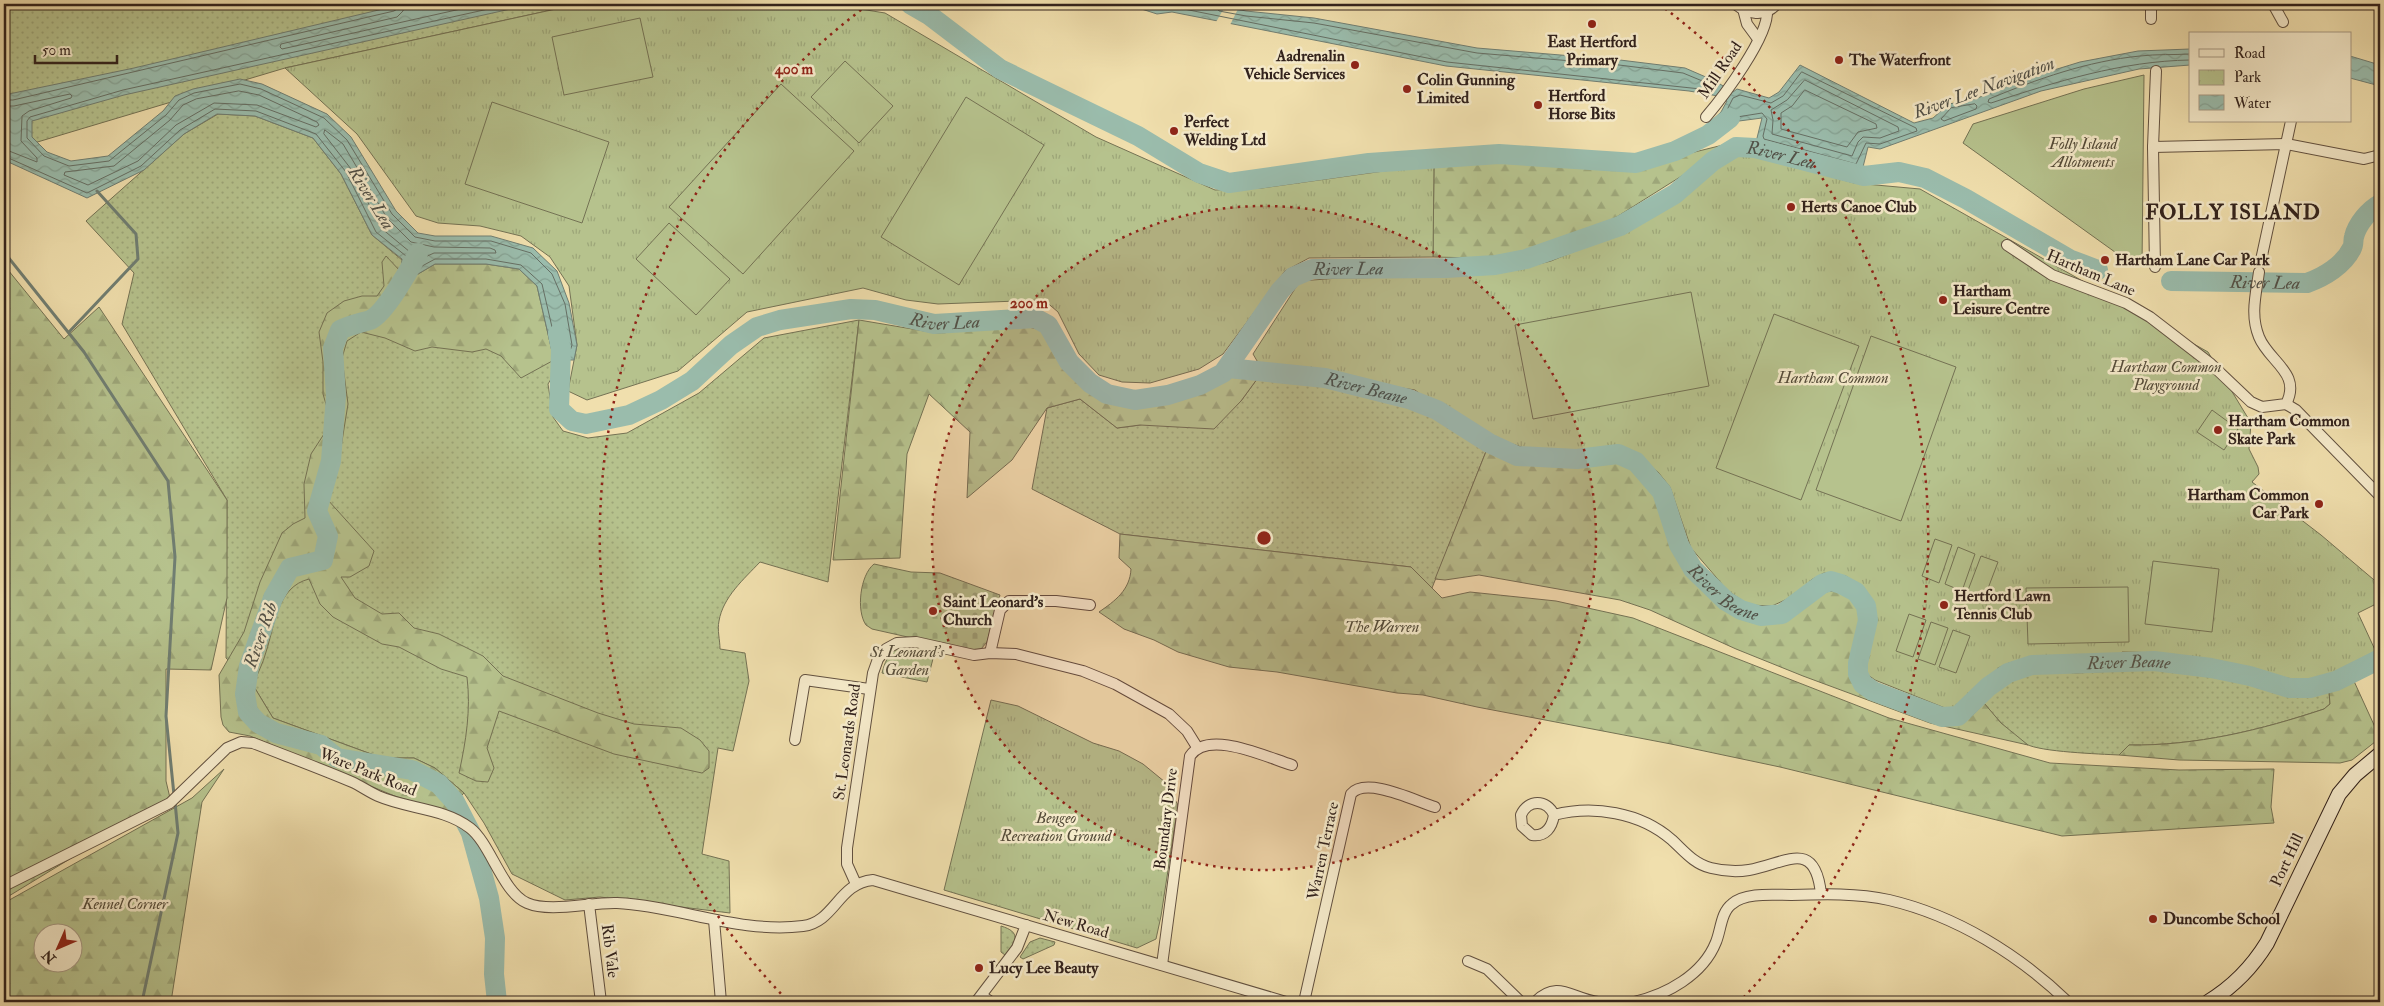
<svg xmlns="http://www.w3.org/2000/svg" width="2384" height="1006" viewBox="0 0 2384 1006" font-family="'IM FELL Double Pica',serif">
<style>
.grass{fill:url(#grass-dots);stroke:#747254}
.forest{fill:url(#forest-firs);stroke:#747254;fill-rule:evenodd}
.cemetery{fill:url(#cemetery-stones);stroke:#747254}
.park{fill:url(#park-tufts);stroke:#747254}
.garden{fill:#b6c28d;stroke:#747254}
.water{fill:url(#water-waves);stroke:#707e72}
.pier{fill:#f0dfad}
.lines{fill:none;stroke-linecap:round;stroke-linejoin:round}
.shore{stroke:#666f64;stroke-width:1}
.stream{stroke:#707e72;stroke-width:3}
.river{stroke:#9abcac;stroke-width:20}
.street-casing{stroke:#625140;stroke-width:12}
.secondary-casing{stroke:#32221c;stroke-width:16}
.street{stroke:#f5eaca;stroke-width:10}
.secondary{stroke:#f5eaca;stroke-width:14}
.ring{fill:none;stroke:#8f2418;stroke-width:2.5;stroke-dasharray:2.5 5}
.poi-dot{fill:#8f2418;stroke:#f5eaca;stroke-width:2}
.labels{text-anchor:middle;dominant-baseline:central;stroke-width:5;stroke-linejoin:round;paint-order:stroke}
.poi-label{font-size:16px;font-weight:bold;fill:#32221c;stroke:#f5eaca;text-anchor:start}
.street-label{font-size:16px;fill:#32221c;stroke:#f5eaca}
.park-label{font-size:16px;font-style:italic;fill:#534a38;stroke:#f5eaca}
.water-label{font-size:18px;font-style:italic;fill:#515047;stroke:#f5eaca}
.district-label{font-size:21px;font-weight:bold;letter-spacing:1px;fill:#32221c;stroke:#f5eaca}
.centre{fill:#8f2418;stroke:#f5eaca;stroke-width:2.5}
.ring-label{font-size:15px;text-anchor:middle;font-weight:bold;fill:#8f2418;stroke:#f5eaca;stroke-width:5;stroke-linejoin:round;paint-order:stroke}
</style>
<defs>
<pattern id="grass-dots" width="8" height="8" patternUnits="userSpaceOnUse" patternTransform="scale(1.25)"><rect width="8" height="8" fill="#b6c28d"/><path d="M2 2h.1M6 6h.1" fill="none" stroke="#9da679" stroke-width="1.8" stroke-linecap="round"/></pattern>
<pattern id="forest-firs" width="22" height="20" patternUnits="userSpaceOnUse" patternTransform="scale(1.25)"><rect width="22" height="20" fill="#b6c28d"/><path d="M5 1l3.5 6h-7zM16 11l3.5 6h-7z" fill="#9da679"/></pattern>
<pattern id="cemetery-stones" width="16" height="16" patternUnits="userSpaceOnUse" patternTransform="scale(1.25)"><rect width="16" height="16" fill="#b6c28d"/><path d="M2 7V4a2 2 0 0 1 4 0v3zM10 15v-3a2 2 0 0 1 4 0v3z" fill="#9da679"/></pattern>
<pattern id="park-tufts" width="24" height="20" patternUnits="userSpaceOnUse" patternTransform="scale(1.25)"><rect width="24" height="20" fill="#b6c28d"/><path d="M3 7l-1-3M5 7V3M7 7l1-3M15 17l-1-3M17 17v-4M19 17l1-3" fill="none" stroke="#9da679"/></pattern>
<pattern id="water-waves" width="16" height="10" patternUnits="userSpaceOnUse" patternTransform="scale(1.25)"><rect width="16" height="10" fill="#9abcac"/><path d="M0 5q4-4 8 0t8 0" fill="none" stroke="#85a193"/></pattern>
</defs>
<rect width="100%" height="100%" fill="#f0dfad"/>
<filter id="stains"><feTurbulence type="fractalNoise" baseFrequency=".004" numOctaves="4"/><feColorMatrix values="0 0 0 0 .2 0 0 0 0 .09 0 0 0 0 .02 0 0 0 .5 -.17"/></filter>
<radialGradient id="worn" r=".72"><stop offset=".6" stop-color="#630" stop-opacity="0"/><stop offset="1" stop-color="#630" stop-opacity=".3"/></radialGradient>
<g class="grass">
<polygon points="4,4 579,4 285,68 4,152"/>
<path d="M218,114l37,2 58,22 28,36 31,61 30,25 135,26 17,74v14l-6,10 5,33 10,14 25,7 39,-5 72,-40 65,-55 95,-18 -31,262 -68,-20c-16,17 -37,35 -41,59 -2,9 1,19 1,28l25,4 4,28 -16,70 -15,-3 -16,106 27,7 1,52 -130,-16 -35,3 -53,-26 -28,-51 -20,-30 -29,-25 -21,-10h-32l-109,-40 -20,-33 -27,-27 1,-158 -105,-176 12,-51 -48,-52 98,-87z"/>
<path d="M1260,375c53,8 108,14 158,33 24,10 47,28 69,41l-55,139 -21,-21 -291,-33 -88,-45 15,-81 33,-9 37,29 23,-3 101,-24z"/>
<path d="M2152,669c28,3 56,5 84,10 33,5 59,24 93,12l1,13 -6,5c-63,21 -128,37 -195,36l-10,10c-19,-1 -79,-3 -93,-11 -17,-11 -30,-26 -42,-41l23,-21 19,-7 25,-4 25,2z"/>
<path d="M1001,926c20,6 16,15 4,29l-4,-3z"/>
<polygon points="1040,938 1055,942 1054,945 1023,959 1020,957 1030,942"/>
</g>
<g class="forest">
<polygon points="1723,145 1688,172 1607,223 1523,254 1477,258 1433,257 1434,164 1521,159 1634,167"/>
<path d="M386,256l15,16 12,5 22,-13h51l33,5 18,17 17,74 -33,18 -20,-22 -15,-7 -14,3 -40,-5 -17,4 -30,-13 -24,-6 -14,9 -5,17 6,46 -10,62 -11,33 47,52 -5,15 -19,11h-9l14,21 27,16 17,-1 15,15 25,6 44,22 20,20 95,37 36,11 47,4 19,12 9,11v17l-7,5 -88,-19 -115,-43 -12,37 7,20 -6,14 -12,-1 -17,-8c7,-32 12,-63 8,-96l-26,-8 -42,-22 -17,-3 -49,-27 -13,-13 -11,-25c-32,8 -34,46 -43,73 -3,12 -9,22 -13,33l20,33 109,40h32l21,10 29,25 -17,18 -50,-14 -147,-61 -21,-4 -6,-7 -2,-8 -2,-42 25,-43 16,-50 22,-49 11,-9 12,-6 -1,-34 7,-30 13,-20 6,-16 -7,-24v-32l-4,-30 8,-19 17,-12 18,-5h15l7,-10 -2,-24z"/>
<polygon points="4,265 64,339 99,307 227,500 227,598 211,670 166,669 166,781 170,798 4,899"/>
<polygon points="859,320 936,333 1020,325 1046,331 1058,354 1083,384 1126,406 1167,404 1228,372 1260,375 1241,401 1214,429 1140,425 1117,428 1080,399 1047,408 1012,460 967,498 970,432 929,394 907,454 900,558 833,560"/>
<path d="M1487,449c28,9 60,16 90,14 17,-1 35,-10 52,-1 37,21 26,46 40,78 12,26 52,75 81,82 51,13 59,-53 106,-23 2,7 6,16 5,23 -4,28 -23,53 8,73l83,27 19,-5 13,-14 17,20 27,22 -98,-22 -127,-47 -67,-27 -86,-39 -30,-10 -141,-25 -34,5 -10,-1z"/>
<path d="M1120,534l291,33 31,31 28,-6 86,9 77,17 256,100 161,45 129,7 95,-1 -3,38 3,16 -212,13 -282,-69 -109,-23 -194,-37 -54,-12 -26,-2 -120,-21 -48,-5 -51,-15 -24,-12 -30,-11 -25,-17c16,-11 31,-22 32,-43l-12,-11z"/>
<path d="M2353,679l27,59 -28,22 -12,3 -161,-3 -60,-5 10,-10c67,1 132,-15 195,-36l6,-5 -1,-13z"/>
<path d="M224,769l-22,33 -31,200h-167v-99l188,-105zM42,934h30v30h-30z"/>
</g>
<path class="cemetery" d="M874,564l37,8 29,1 60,22 -13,47 -6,7 -11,2 -98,-22 -6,-4c-10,-14 -6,-50 8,-61z"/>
<g class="park">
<polygon points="579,4 829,4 885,13 1096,137 1215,190 1262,188 1434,164 1433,257 1309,258 1285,271 1223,354 1199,369 1150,383 1122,382 1099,375 1079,354 1058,312 1044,300 938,304 906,300 863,288 747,312 678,371 587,400 568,391 577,345 569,286 550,257 521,236 480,226 438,223 416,216 357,134 285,68"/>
<path d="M1747,153l107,30 66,6 288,163 43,71 -2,26 9,18 1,7 -7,8 69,53 59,50v17l-22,11 18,39c-20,9 -41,23 -63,27 -26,3 -42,-6 -67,-12 -40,-9 -83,-15 -124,-15l-5,5 -87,1 -21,5 -11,5 -39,41 -5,1 -9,-2 -70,-28 -11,-8 -3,-8 14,-45 -4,-18 -10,-12 -15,-13 -22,-3 -13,7 -15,15 -24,11 -23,-1 -21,-14 -37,-43 -21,-61 -12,-15 -24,-18 -11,-6 -60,4 -36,-3 -32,-11 -66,-37 -14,-11 -155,-24 -7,-12 47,-73 39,-3 77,-1 94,-6 41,-10 65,-27 113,-75z"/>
<polygon points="991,700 1018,706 1093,743 1119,751 1143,764 1165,782 1178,805 1161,916 1156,939 1137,948 944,890"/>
</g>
<g class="garden">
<polygon points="640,18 653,77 564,95 552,37"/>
<polygon points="845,61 893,106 859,143 811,97"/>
<polygon points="2144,75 2142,266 2133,265 1963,143 1973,124 2084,89"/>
<polygon points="781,84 854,151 743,274 669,207"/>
<polygon points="966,97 1044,145 959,285 881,237"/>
<polygon points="492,102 609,142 582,223 465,184"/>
<polygon points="669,223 730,279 696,315 636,259"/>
<polygon points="1691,292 1709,386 1533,419 1515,325"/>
<polygon points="1774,314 1859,346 1801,500 1716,468"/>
<polygon points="1871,336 1956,367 1901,521 1816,490"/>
<polygon points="2212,410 2238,429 2224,450 2197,432"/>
<polygon points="1935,539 1952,545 1939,583 1922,576"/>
<polygon points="1958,547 1975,554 1962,591 1945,584"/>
<polygon points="1981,556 1998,562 1984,599 1967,593"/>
<polygon points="2153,561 2219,569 2212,632 2145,624"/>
<polygon points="2128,587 2129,642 2028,644 2026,588"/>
<polygon points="1909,614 1926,620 1913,657 1896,651"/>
<polygon points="1931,622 1948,628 1935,665 1918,659"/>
<polygon points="1953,630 1970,636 1956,673 1939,667"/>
<path d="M907,644l28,7 -8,31 -45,-9c4,-16 9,-23 25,-29z"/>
</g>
<g class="water">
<polygon points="404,4 533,4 124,95 32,121 32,137 47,152 71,161 108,156 163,111 175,96 193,89 240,79 262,84 327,114 351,137 396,211 418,233 435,236 491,236 533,248 557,271 569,303 577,345 574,360 554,360 537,286 519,269 486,264 435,264 413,277 401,272 402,259 372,235 341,174 313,138 255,116 217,114 184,134 144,170 87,198 4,160 4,95 134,68"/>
<polygon points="1126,4 1210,4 1246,11 1314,18 1477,48 1620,60 1685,68 1715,81 1733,92 1737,89 1769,98 1779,92 1800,65 1914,123 1933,118 1949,104 1975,99 2028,78 2080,62 2138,51 2190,49 2190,65 2139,69 2041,91 1880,149 1868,147 1862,171 1756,142 1762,118 1739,121 1713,140 1703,129 1721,112 1727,101 1718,96 1689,91 1446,66 1172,12 1157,14"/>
<polygon points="2350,56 2380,65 2380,86 2350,78"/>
</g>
<polygon class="pier" points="1226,5 1239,7 1230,25 1216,22"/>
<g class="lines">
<g class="shore">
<polyline points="405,4 403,11 397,17 281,44 280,47 282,49 483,4"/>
<polyline points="1143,4 1157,9 1174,7 1447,62 1710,90 1713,88 1712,85 1683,73 1619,65 1477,53 1314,23 1246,16 1219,11 1215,4"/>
<path d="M2190,54c-16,1 -33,0 -50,2 -52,5 -103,23 -151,43l-1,3 3,1c64,-21 131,-42 199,-43"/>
<polygon points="1802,72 1916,128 1917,131 1880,144 1866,143 1856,164 1764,139 1763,136 1767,119 1762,113 1737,117 1715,132 1712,131 1712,128 1725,114 1733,98 1740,95 1771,103 1783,96"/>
<polygon points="1805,80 1898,127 1899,131 1880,138 1863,137 1858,142 1852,156 1772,134 1773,120 1771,110 1787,100"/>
<polygon points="1805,90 1876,124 1877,128 1858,132 1847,147 1781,129 1781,113 1792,106"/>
<polygon points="239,91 259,95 317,122 319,125 316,127 257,105 214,103 176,125 138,161 88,185 64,175 65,172 114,166 170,120 183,105 196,99"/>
<polyline points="4,100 13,100 394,11 397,9 398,4"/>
<polygon points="1975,104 1977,106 1976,109 1944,121 1941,119 1951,108"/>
<polyline points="4,106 14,106 70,94 72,96 71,98 29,111 22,116 21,141 37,158 37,162 4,149"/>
<polygon points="325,130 343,144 387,218 411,242 434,247 490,248 495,250 496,253 434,253 414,262 410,252 381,228 351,169 324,134"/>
<polyline points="4,156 87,193 141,166 180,130 215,109 256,111 316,134 346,172 376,232 406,256 407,269 413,271 435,259 486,259 521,265 542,284 558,353 569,354 572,345 565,304 552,274 531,253 491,241 435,241 415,237 392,214 347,140 324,118 261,89 240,84 194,93 179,100 166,115 109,161 69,166 44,156 27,138 27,121 30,117 123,90 511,4"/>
</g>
<g class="stream">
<polyline points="4,252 84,352 168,481 175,557 166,716 174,795"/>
<polyline points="69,332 138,259 136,234 97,191"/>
<polyline points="142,1002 178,833 175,802"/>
</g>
<g class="river">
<polyline points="910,4 929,15 1000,69 1138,136 1199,173 1229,183 1369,163 1499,154 1636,163 1675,151 1708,135 1730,118"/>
<path d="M418,253c-7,14 -33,61 -48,67 -10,3 -20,5 -30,10l-7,18 3,48 -5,65 -14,50 11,25 -5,24 -33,8 -17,30 -24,68 -4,28 3,18 10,11 18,10 45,12 16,13 75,12 27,14 16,18 16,31 18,65 6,40 -1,36 3,28"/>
<path id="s1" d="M2171,281l136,2c17,-6 37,-18 45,-35 2,-3 1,-8 2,-11 3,-13 15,-27 26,-33"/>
<path id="s2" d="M558,334l3,16 -2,59 13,12 14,3 43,-9 32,-15 31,-19 39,-36 26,-18 23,-7 71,-11 24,1 59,14 101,-6 13,7 21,37 21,21 17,11 28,6 33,-5 32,-10 23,-12 57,-82 13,-14 19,-8 134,-1 49,-3 31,-6 94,-33 55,-32 38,-33 23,-14 19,1 109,28 35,-4 26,6 41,21 103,60 29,11"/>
<path id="s3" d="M1228,368l97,10 84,21 28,11 52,33 28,13 60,3 41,-5 18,8 26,30 17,53 14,24 33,32 15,9 20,6 21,-2 40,-30 9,-3 10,3 15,8 10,14 2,14 -10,43v11l5,10 10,7 69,26 16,-1 30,-29 20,-14 24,-8 122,-4 57,7 39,8 39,12h21l26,-7 44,-22"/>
</g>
<g class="street-casing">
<g id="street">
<path d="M1735,4c13,10 29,14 42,0"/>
<polyline points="2151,4 2151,19"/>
<polyline points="2273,4 2283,22"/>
<polyline points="1743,9 1747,24 1758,39"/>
<path d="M1706,117c17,-20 63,-81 61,-106"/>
<polyline points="2153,147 2286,144 2364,159 2380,155"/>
<path d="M2007,245l45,30 74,28 24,14 61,47 40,38 11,5 24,-3c16,-31 -17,-42 -27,-67 -9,-22 -3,-43 0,-65"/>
<polyline points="2261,260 2291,121"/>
<polyline points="2155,267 2153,147 2156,71"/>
<polyline points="2286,404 2296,410 2380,496"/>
<polyline points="990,653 1000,610 1009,601 1056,601 1090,605"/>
<polyline points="795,740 805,680 869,689"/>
<path d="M1554,815c-7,-16 -26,-16 -33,0l1,11 10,9c14,2 20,-8 22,-20 39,-10 86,-3 118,25 12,11 22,24 39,28 12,3 26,4 38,2 36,-6 66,-33 72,24"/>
<polyline points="856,884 847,864 847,848 873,673 878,659 886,649 897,643 916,642 974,655 990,653 1016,654 1083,671 1115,684 1169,714 1187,731 1197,747"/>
<path d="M4,886l166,-83 57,-55 14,-6 12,1c33,13 66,25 99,39 9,4 17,10 26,14 30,13 66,12 92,32 20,15 33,65 57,75 23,10 63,-1 90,0 62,3 123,31 186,23 32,-4 35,-43 70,-46l413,122"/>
<polyline points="589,904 601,1002"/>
<polyline points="714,920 721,1002"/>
<polyline points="1468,961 1487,969 1521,1002"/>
<path d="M1162,965l28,-209c18,-27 76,1 102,9"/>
<polyline points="982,996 991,1002"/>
<polyline points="976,1002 1017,948 1026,925"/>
<path d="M1304,1002l47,-208c15,-18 64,7 84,13"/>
<path d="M1535,1002c23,-23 37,-3 63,0"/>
<path d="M1634,1002c32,-7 69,-27 82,-60 5,-12 5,-30 16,-38 13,-12 42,-9 59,-9 33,-1 66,-2 98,5 68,16 130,55 179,102"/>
</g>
</g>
<g class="secondary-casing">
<path id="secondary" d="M2208,1002c25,-15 43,-33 59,-59l72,-149 16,-19 25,-21"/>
</g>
<use href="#street" class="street"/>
<use href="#secondary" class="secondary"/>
</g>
<circle cx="1264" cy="538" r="332" fill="#8f2418" fill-opacity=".12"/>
<g class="ring">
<circle cx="1264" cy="538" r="332"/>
<path d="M786 999A664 664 0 0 1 869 4M1659 4A664 664 0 0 1 1742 999"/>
</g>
<g class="poi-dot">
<circle cx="1592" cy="24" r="5"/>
<circle cx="1839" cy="60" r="5"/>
<circle cx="1355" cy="65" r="5"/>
<circle cx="1407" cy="89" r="5"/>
<circle cx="1538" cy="105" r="5"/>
<circle cx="1174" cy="131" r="5"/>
<circle cx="1791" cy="207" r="5"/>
<circle cx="2105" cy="260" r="5"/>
<circle cx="1943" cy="300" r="5"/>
<circle cx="2218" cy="430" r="5"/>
<circle cx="2319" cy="504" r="5"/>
<circle cx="1944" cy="605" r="5"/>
<circle cx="933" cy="611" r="5"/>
<circle cx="2153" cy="919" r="5"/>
<circle cx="979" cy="968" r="5"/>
</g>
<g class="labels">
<g class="poi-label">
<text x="1592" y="42" text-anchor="middle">East Hertford<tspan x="1592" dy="18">Primary</tspan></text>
<text x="1345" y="56" text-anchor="end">Aadrenalin<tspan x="1345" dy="18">Vehicle Services</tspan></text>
<text x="1849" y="60">The Waterfront</text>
<text x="1417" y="80">Colin Gunning<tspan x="1417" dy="18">Limited</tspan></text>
<text x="1548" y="96">Hertford<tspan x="1548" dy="18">Horse Bits</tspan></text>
<text x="1184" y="122">Perfect<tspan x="1184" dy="18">Welding Ltd</tspan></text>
<text x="1801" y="207">Herts Canoe Club</text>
<text x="2115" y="260">Hartham Lane Car Park</text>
<text x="1953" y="291">Hartham<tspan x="1953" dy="18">Leisure Centre</tspan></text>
<text x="2228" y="421">Hartham Common<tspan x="2228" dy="18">Skate Park</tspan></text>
<text x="2309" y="495" text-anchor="end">Hartham Common<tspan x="2309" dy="18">Car Park</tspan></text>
<text x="1954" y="596">Hertford Lawn<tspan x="1954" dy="18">Tennis Club</tspan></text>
<text x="943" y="602">Saint Leonard's<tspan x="943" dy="18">Church</tspan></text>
<text x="2163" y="919">Duncombe School</text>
<text x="989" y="968">Lucy Lee Beauty</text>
</g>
<g class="street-label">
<text transform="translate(1720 70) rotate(-56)">Mill Road</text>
<text transform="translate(2091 273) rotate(23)">Hartham Lane</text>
<text transform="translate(847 742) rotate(-82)">St. Leonards Road</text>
<text transform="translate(368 772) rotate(22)">Ware Park Road</text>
<text transform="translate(1166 819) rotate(-83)">Boundary Drive</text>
<text transform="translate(1323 851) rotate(-78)">Warren Terrace</text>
<text transform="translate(2287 860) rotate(-65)">Port Hill</text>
<text transform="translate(1076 924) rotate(16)">New Road</text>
<text transform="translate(610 951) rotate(83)">Rib Vale</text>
</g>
<g class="park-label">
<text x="2083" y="144">Folly Island<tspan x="2083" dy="18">Allotments</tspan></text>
<text x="2166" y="367">Hartham Common<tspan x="2166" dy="18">Playground</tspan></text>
<text x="1833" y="378">Hartham Common</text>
<text x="1382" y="627">The Warren</text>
<text x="907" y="652">St Leonard's<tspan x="907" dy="18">Garden</tspan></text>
<text x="1056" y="818">Bengeo<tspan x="1056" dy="18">Recreation Ground</tspan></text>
<text x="125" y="904">Kennel Corner</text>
</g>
<g class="water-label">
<text transform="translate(1984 88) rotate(-20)">River Lee Navigation</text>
<text stroke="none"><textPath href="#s2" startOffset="1459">River Lea</textPath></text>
<text transform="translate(371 198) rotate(58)">River Lea</text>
<text stroke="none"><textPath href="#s2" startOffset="994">River Lea</textPath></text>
<text stroke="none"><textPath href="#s1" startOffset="94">River Lea</textPath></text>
<text stroke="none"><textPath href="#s2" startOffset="499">River Lea</textPath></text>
<text stroke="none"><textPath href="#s3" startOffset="140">River Beane</textPath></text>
<text stroke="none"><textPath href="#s3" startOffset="590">River Beane</textPath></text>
<text transform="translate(261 635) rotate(-71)">River Rib</text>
<text stroke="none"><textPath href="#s3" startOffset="1131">River Beane</textPath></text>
</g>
<g class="district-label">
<text x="2233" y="212">FOLLY ISLAND</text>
</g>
</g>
<circle cx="1264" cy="538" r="8" class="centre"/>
<g class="ring-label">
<text x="794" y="74">400 m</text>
<text x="1029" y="308">200 m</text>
</g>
<rect width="2384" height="1006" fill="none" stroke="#f0dfad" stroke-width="20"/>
<rect x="5" y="5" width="2374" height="996" fill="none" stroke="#32221c" stroke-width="2.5"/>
<rect x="10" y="10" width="2364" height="986" fill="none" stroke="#32221c"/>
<rect x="2189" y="32" width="162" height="90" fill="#f5eaca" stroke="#a79a84"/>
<rect x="2199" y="49" width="25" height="8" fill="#f5eaca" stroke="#a79a84"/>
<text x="2234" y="58" font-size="15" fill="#32221c">Road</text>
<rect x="2199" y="70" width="25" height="15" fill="url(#park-tufts)" stroke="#a79a84"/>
<text x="2234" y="82" font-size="15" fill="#32221c">Park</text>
<rect x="2199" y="95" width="25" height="15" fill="url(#water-waves)" stroke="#a79a84"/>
<text x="2234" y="108" font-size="15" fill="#32221c">Water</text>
<g transform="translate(58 948) rotate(225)"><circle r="24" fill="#f5eaca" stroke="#a79a84"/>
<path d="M0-4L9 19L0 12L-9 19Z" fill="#8f2418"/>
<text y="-8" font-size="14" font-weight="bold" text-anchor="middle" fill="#32221c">N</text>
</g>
<path d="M35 55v8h82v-8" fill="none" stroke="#32221c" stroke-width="2.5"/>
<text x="42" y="55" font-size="15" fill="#32221c" stroke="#f5eaca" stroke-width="4" paint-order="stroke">50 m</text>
<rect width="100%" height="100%" filter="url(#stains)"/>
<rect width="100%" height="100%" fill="url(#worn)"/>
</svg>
